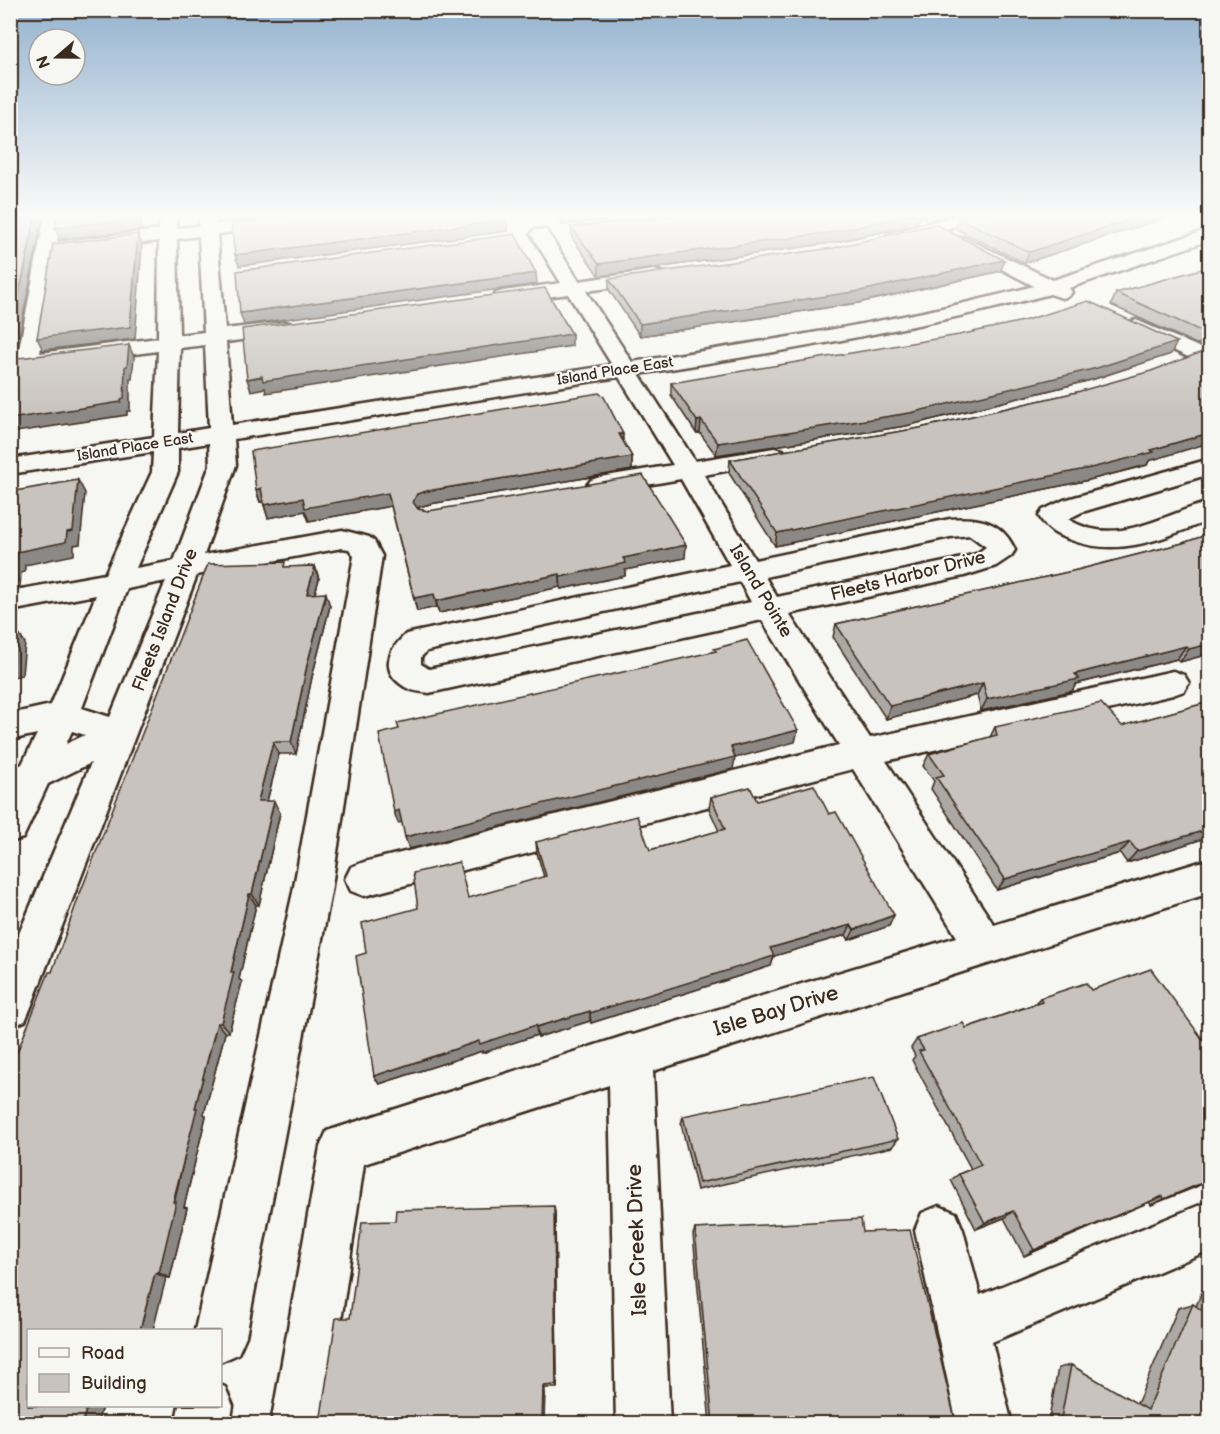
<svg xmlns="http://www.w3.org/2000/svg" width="1220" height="1434" viewBox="0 0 1220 1434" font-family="'Balsamiq Sans',sans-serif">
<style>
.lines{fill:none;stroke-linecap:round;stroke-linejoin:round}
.minor-casing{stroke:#3b2a1e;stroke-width:5}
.minor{fill:#f6f6f2;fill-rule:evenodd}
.wall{fill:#aca8a3;stroke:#3b2a1e;stroke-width:1.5}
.shaded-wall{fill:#8c8885;stroke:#3b2a1e;stroke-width:1.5}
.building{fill:#c8c3be;stroke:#3b2a1e;stroke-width:1.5}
.labels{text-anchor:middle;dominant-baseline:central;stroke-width:4.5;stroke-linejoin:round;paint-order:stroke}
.far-street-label{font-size:15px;fill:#3b2a1e;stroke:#f6f6f2}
.street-label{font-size:18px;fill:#3b2a1e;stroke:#f6f6f2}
.near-street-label{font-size:21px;fill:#3b2a1e;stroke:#f6f6f2}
</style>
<rect width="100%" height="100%" fill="#f6f6f2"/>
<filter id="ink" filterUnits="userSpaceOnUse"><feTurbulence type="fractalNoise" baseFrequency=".0167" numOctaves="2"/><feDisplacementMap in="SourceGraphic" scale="12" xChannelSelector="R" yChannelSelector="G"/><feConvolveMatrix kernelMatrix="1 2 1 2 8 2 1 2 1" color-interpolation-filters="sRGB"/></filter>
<g filter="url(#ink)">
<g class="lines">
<g class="minor-casing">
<g id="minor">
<path d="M45,214h17l-5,28 102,-12 1,-16h16l1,14 22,-2v-12h16l1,10 61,-7 6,1 3,4 -3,4 -6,1 -60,7 8,95 60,-7 7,2 3,4 -3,4 -7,2 -59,8 6,83 380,-60 -44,-71 -65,9 -7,-2 -3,-4 3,-4 7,-2 58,-8 -30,-49 3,-4h12l33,51 75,-11 7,2 3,4 -3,4 -7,2 -68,9 46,71c134,-21 270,-41 402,-76l-77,-40 -3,-4 3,-4 6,-1 90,43 157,-51v11l-141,48 3,4 -3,4 -7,2 -12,-4c-135,36 -273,58 -411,80l56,87 79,-13 9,2 3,5 -3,5 -9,2 -70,13 51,85 195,-41c29,-2 52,2 65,31l-4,6 -15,10 -32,10 -175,38 81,124 303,-67 11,4 5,8 -5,8 -11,4 -287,66 108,164 216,-66v34l-557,178 17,353h-54l-7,-339 -245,79 -38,260h-55l49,-277 7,-16 303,-97 3,1 324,-98 -104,-168 -489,127 -13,-5 -6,-12 6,-12 13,-5 475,-117 -77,-125 -333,73c-7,-1 -18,-2 -24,-6 -26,-16 -17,-37 1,-53l324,-69 -49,-86 -81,14 -9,-3 -4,-5 4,-5 9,-3 73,-12 -54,-88 -385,62 2,26 -32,90 138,-25 27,7 5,4 8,15 -51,336 -85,444 -8,18 -18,8v-32h-25l98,-438 61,-336 -5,-7 -7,-1 -145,27 -166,432 -6,14 -15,6v-72l81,-192 -43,21 -25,54 -13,4v-53l3,-5 -3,-8 5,-8 7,-4 15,-30 -27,6v-26l41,-9 45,-110 -86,16v-20l95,-17 47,-102 1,-20 -143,22v-15l144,-22 4,-86 -148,19v-14l8,-1zM199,236l5,96 -25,3 -2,-96zM159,241l-1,97 -118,15 16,-100zM205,345l4,83 -31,5 2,-85zM209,443l1,22 -36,96 -38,7 42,-96v-24zM970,535l16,12 -10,7 -22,6 -177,37 -12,-20 185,-40zM166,581l-56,136 -28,-9 45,-119zM740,582l11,20 -322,67 -8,-5v-7l6,-6zM72,731l13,4 -19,9z"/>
<polygon points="961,214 988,214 985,218 894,243 888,242 885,238 888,234"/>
<polygon points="1136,320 1210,352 1210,367 1129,330 1126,326 1129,322"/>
<path d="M1210,459v15l-128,38 -14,7c48,30 94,-5 142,-17v18c-46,18 -90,38 -139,20 -15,-5 -24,-10 -32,-24l4,-6 21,-10z"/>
<polygon points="1210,1201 1210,1250 992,1342 1012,1424 957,1424 915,1230 922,1213 939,1206 956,1213 963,1230 980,1295"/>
<polygon points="220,1385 225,1387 233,1406 230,1424 175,1424 179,1406 220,1406"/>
</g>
</g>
<use href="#minor" class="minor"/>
</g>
<g class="wall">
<polygon points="554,214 663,214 562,225"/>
<polygon points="690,214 964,214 939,218 920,217 915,225 831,243 599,276 572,238 571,227"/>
<polygon points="1177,214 1025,263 956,229 959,218"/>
<polygon points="1209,267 1209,342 1196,344 1111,305 1116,293"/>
<polygon points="1001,271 858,303 640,336 609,290 609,279"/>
<polygon points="1171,354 1091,380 906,426 716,455 700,433 696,433 671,395 671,383"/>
<polygon points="1077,392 1149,461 1147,465 1089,480 775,546 729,473 730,460 920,428"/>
<polygon points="623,441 632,457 632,470 430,504 419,507 418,509 685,558 625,570 625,576 561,589 560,587 439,613 437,607 417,611 391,506 309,521 305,511 268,518 263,502 260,502 256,490"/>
<polygon points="1209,534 1209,654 1180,662 1177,659 1076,684 1072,691 981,711 977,695 886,719 833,637 836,624 1077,570 1183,543"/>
<polygon points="315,566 319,579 315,593 330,606 312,677 296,754 279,754 267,801 280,813 259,905 256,905 239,979 242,982 229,1032 225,1033 204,1114 206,1116 184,1207 187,1208 170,1278 166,1278 28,1406 102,1406 97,1424 10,1424 52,972 287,567"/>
<polygon points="1209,702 1209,837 1127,863 1120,853 997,890 931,789 934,781 923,766 929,754 990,737 995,727 1122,726"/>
<polygon points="711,797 757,801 829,814 894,915 889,926 849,940 846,935 774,956 771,966 591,1023 590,1021 538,1037 537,1035 482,1053 482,1051 379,1084 374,1076 366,953 544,877 537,853 536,842 650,850 719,831 709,809"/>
<polygon points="1091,990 1209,1048 1209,1181 1151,1205 1149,1202 1024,1256 1004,1218 976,1229 951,1180 959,1174 971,1169 912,1060 915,1056 911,1048 917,1039 966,1028 1034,1004 1040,998"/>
<polygon points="683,1116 898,1139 892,1147 697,1190 681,1124"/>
<polygon points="555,1212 557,1388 545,1388 320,1423 350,1318 395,1221"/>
<polygon points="695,1229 863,1232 956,1424 710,1424 693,1234"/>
<polygon points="1209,1274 1209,1424 1048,1424 1058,1368 1071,1365 1137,1404 1178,1308 1193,1304 1196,1306"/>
</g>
<g class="shaded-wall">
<polygon points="36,214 43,214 16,353 10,355 10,337"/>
<polygon points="138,214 141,214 142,230 60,239 55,228"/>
<polygon points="230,214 292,214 232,220"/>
<polygon points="562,214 663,214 562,225"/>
<polygon points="917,214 920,214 915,225 831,243 599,276 599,264"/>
<polygon points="940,214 964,214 939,218"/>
<polygon points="1148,214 1177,214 1025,263 1029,252"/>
<polygon points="507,220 508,231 239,266 235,255"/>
<polygon points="138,234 142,245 135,339 43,350 37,338"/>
<polygon points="1004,260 1001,271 858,303 640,336 640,324"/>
<polygon points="536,273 537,284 244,325 240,313"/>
<polygon points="572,334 572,346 266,393 265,388 251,391 247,379"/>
<polygon points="1177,342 1171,354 1091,380 906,426 716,455 718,443"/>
<polygon points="129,345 134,357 132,379 130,379 130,411 127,411 127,415 10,433 10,419 125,367"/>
<polygon points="701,420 700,433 696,433 697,421"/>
<polygon points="1209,433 1209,443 1149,461 1147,465 1089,480 775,546 777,533 1151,450"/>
<polygon points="619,434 623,434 623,446"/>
<polygon points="632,457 632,470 430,504 419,507 415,515 413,502 417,494 427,491"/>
<polygon points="78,480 85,493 80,544 74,545 74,555 25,565 25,572 21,573 20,587 10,590 10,574 13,560 17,552 67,532"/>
<polygon points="261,488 266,501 260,502 256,490"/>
<polygon points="388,493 391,506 309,521 305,511 268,518 264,505 303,498"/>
<polygon points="686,545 685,558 625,570 625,576 561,589 560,577 623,558"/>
<polygon points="315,566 319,579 311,606 307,594"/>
<polygon points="560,574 560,587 439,613 436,601"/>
<polygon points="326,593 330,606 312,677 296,754 291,742 307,665"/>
<polygon points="434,594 437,607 417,611 414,598"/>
<polygon points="10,603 17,612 15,629 25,643 22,675 13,677 10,696"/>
<polygon points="1209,644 1209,654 1180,662 1189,649"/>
<polygon points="1186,646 1177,659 1076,684 1072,691 981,711 987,699 1075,674"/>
<polygon points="983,683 977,695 886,719 890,706"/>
<polygon points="798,730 795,742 735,758 733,769 409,849 405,837 731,747"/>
<polygon points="273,742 279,754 264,813 258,801"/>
<polygon points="274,801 280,813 259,905 252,894"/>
<polygon points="399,810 403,822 398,823 394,812"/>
<polygon points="1209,829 1209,837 1127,863 1137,851"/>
<polygon points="1130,842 1120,853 997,890 1005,879"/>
<polygon points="249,894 256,905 239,979 242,982 229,1032 221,1023 231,972"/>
<polygon points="894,915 889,926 849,940 854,930"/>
<polygon points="851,925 846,935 774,956 771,966 591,1023 590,1013 770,948"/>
<polygon points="590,1011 590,1021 538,1037 536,1027"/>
<polygon points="217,1023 225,1033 204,1114 206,1116 184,1207 187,1208 170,1278 159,1273 195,1108"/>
<polygon points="536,1025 537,1035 482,1053 482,1051 379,1084 374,1076 479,1041"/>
<polygon points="1209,1180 1196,1187 1151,1205 1164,1199"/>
<polygon points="1163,1196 1149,1202 1024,1256 1034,1250"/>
<polygon points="554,1206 555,1212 557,1388 556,1385"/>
<polygon points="1013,1211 1004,1218 976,1229 985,1223"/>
<polygon points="155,1273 166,1278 153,1330 140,1330"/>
<polygon points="543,1386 545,1388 544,1424 542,1424"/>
<polygon points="87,1406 102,1406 97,1424 82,1424"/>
</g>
<g class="building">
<polygon points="10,214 36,214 10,337"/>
<polygon points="57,214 138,214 138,219 55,228"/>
<polygon points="314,214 504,214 507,220 235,255 231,223"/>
<polygon points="690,214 917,214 833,232 599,264 571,227"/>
<polygon points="973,214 1148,214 1029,252 959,218"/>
<polygon points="935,224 1004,260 860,291 640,324 609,279 833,248"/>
<polygon points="138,234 130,327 37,338 53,244"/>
<polygon points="515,234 536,273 240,313 237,271"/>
<polygon points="1209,267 1209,331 1203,332 1116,293"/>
<polygon points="545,288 572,334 263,381 262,376 247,379 242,329"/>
<polygon points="1088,301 1177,342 1097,368 910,413 718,443 701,420 697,421 671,383 959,335 1023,321"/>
<polygon points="129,345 127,366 125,367 124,398 121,399 121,402 10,419 10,359"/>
<polygon points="1202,352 1209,354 1209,433 1151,450 1154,452 1095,467 777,533 730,460 920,428 1077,392 1151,371"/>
<polygon points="599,393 604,397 623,434 619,434 632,457 427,491 417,494 413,502 418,509 428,511 643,475 686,545 623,558 626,563 560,577 560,574 436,601 434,594 414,598 388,493 305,508 303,498 264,505 261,488 256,490 251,451"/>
<polygon points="78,480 73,531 67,532 66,542 17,552 16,559 13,560 10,574 10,492"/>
<polygon points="1209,534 1209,644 1189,649 1186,646 1075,674 1079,679 987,699 983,683 890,706 836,624 1077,570 1183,543"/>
<polygon points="285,562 284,567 315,566 307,594 326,593 307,665 291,742 273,742 258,801 274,801 252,894 249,894 231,972 234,972 221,1023 217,1023 195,1108 197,1108 173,1202 176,1202 159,1273 155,1273 140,1330 28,1330 28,1406 87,1406 82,1424 10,1424 10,1070 49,972 52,972 79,896 208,564"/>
<polygon points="16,630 13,662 10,663 10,631"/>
<polygon points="747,640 798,730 731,747 735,757 405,837 399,810 394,812 379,734 399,729 397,723 716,651 714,649"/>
<polygon points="1209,702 1209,829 1137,851 1130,842 1005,879 936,777 944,775 929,754 997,735 995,727 1101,703 1122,726"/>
<polygon points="814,785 829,814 836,812 894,915 854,930 851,925 770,948 774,956 590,1013 590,1011 536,1027 536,1025 480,1044 479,1041 374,1076 356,956 366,953 362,923 418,908 413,873 459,862 468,898 546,876 536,842 637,816 650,850 725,829 711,797 750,787 757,801"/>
<polygon points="1151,969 1209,1048 1209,1180 1164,1199 1163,1196 1034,1250 1013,1211 985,1223 959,1174 981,1165 919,1051 924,1050 917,1039 963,1023 966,1028 1042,1002 1040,998 1086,983 1091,990"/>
<polygon points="874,1077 898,1139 699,1183 683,1116"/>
<polygon points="554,1206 556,1385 543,1386 542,1424 319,1424 320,1423 336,1318 350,1318 362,1222 395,1221 396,1210"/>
<polygon points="861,1219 863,1232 910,1230 956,1424 713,1424 695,1229"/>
<polygon points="1193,1304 1207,1314 1209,1307 1209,1424 1060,1424 1071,1365 1148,1410"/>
</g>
</g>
<linearGradient id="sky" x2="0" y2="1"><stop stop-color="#94b2cf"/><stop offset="0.52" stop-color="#fbfbf9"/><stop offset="1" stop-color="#fbfbf9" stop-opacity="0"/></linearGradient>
<rect width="1220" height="414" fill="url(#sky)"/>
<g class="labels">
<g class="far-street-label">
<text transform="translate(615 371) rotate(-9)">Island Place East</text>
<text transform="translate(135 447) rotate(-9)">Island Place East</text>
</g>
<g class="street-label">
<text transform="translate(908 576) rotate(-14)">Fleets Harbor Drive</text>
<text transform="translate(761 591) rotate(59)">Island Pointe</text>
<text transform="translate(165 620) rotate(-69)">Fleets Island Drive</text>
</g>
<g class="near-street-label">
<text transform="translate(776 1011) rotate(-17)">Isle Bay Drive</text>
<text transform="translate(637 1240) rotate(-92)">Isle Creek Drive</text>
</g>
</g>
<rect width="1220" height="1434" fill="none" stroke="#f6f6f2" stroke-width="36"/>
<rect x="18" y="18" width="1184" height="1398" fill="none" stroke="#3b2a1e" stroke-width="2" filter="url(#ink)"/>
<rect x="27" y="1329" width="195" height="78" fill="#f6f6f2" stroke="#aba49d" stroke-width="1.5"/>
<rect x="39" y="1348" width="30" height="9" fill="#f6f6f2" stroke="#aba49d" stroke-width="1.5"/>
<text x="81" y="1359" font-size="18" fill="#3b2a1e">Road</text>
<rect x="39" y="1374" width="30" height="18" fill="#c8c3be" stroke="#aba49d" stroke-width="1.5"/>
<text x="81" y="1389" font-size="18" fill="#3b2a1e">Building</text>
<g transform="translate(57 57) rotate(250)"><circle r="28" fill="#f6f6f2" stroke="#aba49d" stroke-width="1.5"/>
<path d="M0-4.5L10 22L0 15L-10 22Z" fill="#3b2a1e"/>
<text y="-9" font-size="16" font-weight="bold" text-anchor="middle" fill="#3b2a1e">N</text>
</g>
</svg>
